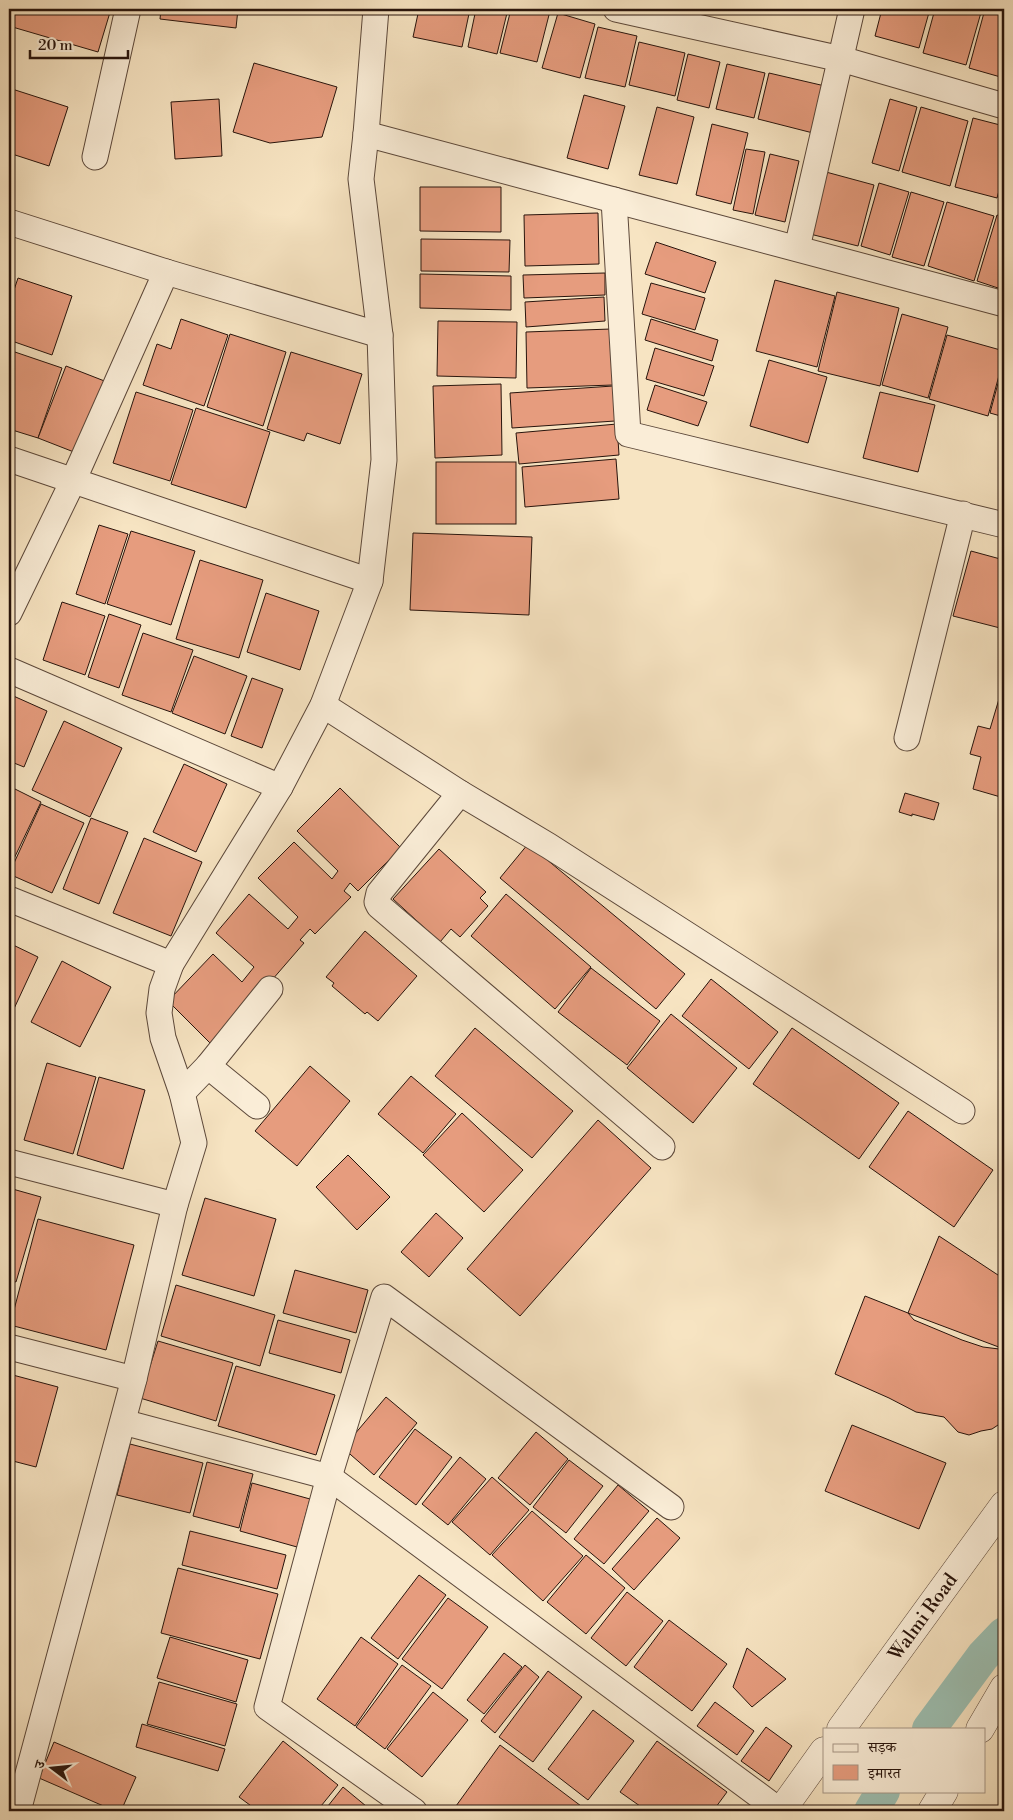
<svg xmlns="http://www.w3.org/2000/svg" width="1013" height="1820" viewBox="0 0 1013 1820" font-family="'Libre Bodoni','Noto Serif Devanagari',serif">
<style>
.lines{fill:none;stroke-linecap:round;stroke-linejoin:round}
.canal{stroke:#9dbfb1;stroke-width:34}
.building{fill:#e69c7e;stroke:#28140c}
.minor-casing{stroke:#5c483a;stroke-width:27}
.tertiary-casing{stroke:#5c483a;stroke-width:29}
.minor{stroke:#faedd7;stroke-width:25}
.tertiary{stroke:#faedd7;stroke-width:28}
.labels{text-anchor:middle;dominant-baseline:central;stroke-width:4;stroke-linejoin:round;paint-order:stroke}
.street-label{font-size:19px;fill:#28140c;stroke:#faedd7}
</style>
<rect width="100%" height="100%" fill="#f7e4c2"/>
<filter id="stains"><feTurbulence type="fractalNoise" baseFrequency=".004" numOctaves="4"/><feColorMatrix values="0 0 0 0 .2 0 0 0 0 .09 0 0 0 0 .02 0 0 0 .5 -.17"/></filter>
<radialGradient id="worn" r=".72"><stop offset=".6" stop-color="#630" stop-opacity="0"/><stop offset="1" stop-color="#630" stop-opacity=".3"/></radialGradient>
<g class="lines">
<g class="canal">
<polyline points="929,1729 983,1656 1004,1634"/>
<polyline points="871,1811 883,1791"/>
</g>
</g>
<g class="building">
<polygon points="9,9 111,9 98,52 9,26"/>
<polygon points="161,9 238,9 236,28 160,19"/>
<polygon points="419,9 470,9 462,47 413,37"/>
<polygon points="476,9 508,9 497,54 468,47"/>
<polygon points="511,9 542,9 550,11 537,62 500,53"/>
<polygon points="882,9 930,9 919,48 875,36"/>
<polygon points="935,9 982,9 966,65 923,53"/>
<polygon points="985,9 1004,9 1004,78 969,68"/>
<polygon points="558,13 595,24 580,78 542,68"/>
<polygon points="598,27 637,36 625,87 585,78"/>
<polygon points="639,42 685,53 675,96 629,85"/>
<polygon points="688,54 720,62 709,108 677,100"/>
<polygon points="254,63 337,87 322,137 270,143 233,132"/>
<polygon points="727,64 765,73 754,118 716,109"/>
<polygon points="769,73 825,86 813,133 758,119"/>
<polygon points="9,88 68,107 49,166 9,153"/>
<polygon points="584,95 625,106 608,169 567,158"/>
<polygon points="219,99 222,156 175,159 171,102"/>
<polygon points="890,99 917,107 899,171 872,163"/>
<polygon points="657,107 694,117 677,184 639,175"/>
<polygon points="921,107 968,121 950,186 902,172"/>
<polygon points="973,118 1004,126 1004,172 997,198 955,187"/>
<polygon points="712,124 748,133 731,204 696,195"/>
<polygon points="746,149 765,152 753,214 733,210"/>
<polygon points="770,154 799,161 785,222 755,215"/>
<polygon points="826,172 874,185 858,246 810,234"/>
<polygon points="879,183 909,192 890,255 861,246"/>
<polygon points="1004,184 1004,206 999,205"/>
<polygon points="420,187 501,187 501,232 420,231"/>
<polygon points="911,192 944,202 924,266 892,257"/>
<polygon points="947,202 994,216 974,281 928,266"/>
<polygon points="598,213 599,264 525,266 524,215"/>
<polygon points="997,215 1004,217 1004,290 977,281"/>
<polygon points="421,239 510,240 509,272 421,271"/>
<polygon points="656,242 716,262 705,293 645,274"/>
<polygon points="605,273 605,295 524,298 523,275"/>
<polygon points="420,274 511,276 511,310 420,308"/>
<polygon points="18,278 72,296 52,355 9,340 9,305"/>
<polygon points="775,280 835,296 817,367 756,351"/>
<polygon points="651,283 705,298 695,330 642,314"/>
<polygon points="837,292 899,308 880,386 818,371"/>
<polygon points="604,297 605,321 526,327 525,302"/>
<polygon points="902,314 948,327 928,398 882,385"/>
<polygon points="181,319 228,335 204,406 143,385 157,344 171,349"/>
<polygon points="651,319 718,340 712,361 645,340"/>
<polygon points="438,321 517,322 516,378 437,376"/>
<polygon points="611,329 613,385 527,388 526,332"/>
<polygon points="230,334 286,352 263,426 207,407"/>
<polygon points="947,335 1004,351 1004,357 988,416 929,399"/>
<polygon points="655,348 714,366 704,396 646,379"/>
<polygon points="9,350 62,368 38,438 9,429"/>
<polygon points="291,352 362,374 340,444 307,433 304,441 267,429"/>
<polygon points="769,360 827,377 808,443 750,426"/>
<polygon points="1004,361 1004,417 990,413"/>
<polygon points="66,366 107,382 79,454 38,438"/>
<polygon points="501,384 502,455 435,458 433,386"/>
<polygon points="655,385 707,402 698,426 647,410"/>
<polygon points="613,386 615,421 512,428 510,393"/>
<polygon points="136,392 193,410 170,481 113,463"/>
<polygon points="880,392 935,405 918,472 863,458"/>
<polygon points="196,408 270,432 246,508 171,484"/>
<polygon points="617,424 619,455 519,464 516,433"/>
<polygon points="616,459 619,499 525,507 522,467"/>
<rect x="436" y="462" width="80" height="62"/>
<polygon points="99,525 128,534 105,604 76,594"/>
<polygon points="131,531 195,551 171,625 107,604"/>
<polygon points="413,533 532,537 529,615 410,610"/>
<polygon points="971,551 1004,560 1004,629 953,616"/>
<polygon points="200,560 263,580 239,658 176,639"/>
<polygon points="266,593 319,611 300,670 247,652"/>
<polygon points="62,602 105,616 85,675 43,660"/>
<polygon points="109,614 141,625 119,688 88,677"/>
<polygon points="143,633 193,650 171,712 122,695"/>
<polygon points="194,656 247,676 225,734 172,713"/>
<polygon points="252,678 283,689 262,748 231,736"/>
<polygon points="9,694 47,711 24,767 9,761"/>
<polygon points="999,699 1004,701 1004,798 973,789 981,757 970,754 978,726 990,729"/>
<polygon points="64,721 122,748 90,817 32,790"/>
<polygon points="184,764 227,784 196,852 153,832"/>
<polygon points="9,786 41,802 10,867 9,866"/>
<polygon points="340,788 401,848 358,891 350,883 344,891 351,897 315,934 310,929 300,940 304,943 214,1047 168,1001 213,954 242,982 254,967 216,933 249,894 288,929 298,917 258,878 294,842 332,879 338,871 297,831"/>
<polygon points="905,793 939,803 934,820 912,814 912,816 899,812"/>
<polygon points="41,804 84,823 52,893 9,874"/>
<polygon points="91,818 128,832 99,904 63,889"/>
<polygon points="144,838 202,862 171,936 113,913"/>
<polygon points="528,844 685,974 656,1009 500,878"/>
<polygon points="439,849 486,892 480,898 488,906 460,937 451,929 440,942 393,899"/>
<polygon points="506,894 591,967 555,1009 471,936"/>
<polygon points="365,931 417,976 378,1021 367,1012 365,1014 332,986 334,983 326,977"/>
<polygon points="9,943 38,957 12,1013 9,1011"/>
<polygon points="62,961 111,987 80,1047 31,1022"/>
<polygon points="591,968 660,1021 627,1065 558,1012"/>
<polygon points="711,979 778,1032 749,1069 682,1016"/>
<polygon points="671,1014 737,1068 693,1123 627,1068"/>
<polygon points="475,1028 573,1111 532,1158 435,1076"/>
<polygon points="792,1028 899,1103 859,1159 753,1084"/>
<polygon points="47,1063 96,1077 73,1154 24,1140"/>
<polygon points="310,1066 350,1101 297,1166 255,1131"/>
<polygon points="411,1076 456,1114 423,1153 378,1114"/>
<polygon points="99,1077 145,1090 123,1169 77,1155"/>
<polygon points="908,1111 993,1170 954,1227 869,1167"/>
<polygon points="462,1113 523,1170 484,1212 423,1155"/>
<polygon points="598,1120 651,1168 520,1316 467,1269"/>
<polygon points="348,1155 390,1197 357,1230 316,1187"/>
<polygon points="9,1188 41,1197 16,1282 9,1280"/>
<polygon points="205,1198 276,1219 254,1296 182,1275"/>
<polygon points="436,1213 463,1238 429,1277 401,1252"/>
<polygon points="38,1219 134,1245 106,1350 10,1325"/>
<polygon points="939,1236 1004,1279 1004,1349 908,1313"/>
<polygon points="295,1270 368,1290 356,1333 283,1313"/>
<polygon points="176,1285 275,1315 260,1366 161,1336"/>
<polygon points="865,1296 908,1313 914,1320 962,1340 983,1347 999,1349 1004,1352 1004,1421 992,1429 981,1431 969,1435 958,1432 944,1417 916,1412 889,1398 835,1374"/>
<polygon points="278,1320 350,1340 341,1373 269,1353"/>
<polygon points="158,1341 233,1363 216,1421 140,1398"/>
<polygon points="236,1366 335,1395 316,1455 218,1426"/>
<polygon points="9,1374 58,1387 36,1467 9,1460"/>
<polygon points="386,1397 417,1423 374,1475 343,1448"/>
<polygon points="852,1425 946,1463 919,1529 825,1491"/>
<polygon points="415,1429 452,1457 416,1505 379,1477"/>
<polygon points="536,1432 568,1459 530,1505 498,1478"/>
<polygon points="130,1444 203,1463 190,1513 117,1495"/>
<polygon points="460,1457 486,1479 448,1525 422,1504"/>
<polygon points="569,1460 603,1486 566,1533 533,1507"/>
<polygon points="207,1462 253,1474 239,1528 193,1516"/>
<polygon points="492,1477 529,1510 490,1555 452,1522"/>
<polygon points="252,1483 310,1499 297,1547 240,1531"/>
<polygon points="618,1485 649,1511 604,1564 574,1539"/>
<polygon points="532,1511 583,1556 543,1601 492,1555"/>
<polygon points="657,1518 680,1538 634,1590 612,1569"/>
<polygon points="190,1531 286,1555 277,1589 182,1565"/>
<polygon points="586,1555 625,1588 586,1634 547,1602"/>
<polygon points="178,1568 278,1594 260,1659 161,1633"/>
<polygon points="419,1575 446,1595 398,1659 371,1638"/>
<polygon points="627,1592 663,1621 626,1666 591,1638"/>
<polygon points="448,1598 488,1627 442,1689 402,1659"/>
<polygon points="669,1620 727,1664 692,1711 634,1667"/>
<polygon points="170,1637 248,1660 236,1702 157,1678"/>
<polygon points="361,1637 398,1664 355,1726 317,1699"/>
<polygon points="747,1648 786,1679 752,1707 733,1687"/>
<polygon points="504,1653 522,1667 484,1714 467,1700"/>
<polygon points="402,1665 431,1686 385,1749 356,1727"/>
<polygon points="525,1665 539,1677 495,1733 481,1721"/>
<polygon points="548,1671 582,1697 533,1762 499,1737"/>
<polygon points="159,1682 237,1704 225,1746 147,1724"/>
<polygon points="433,1692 468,1720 422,1777 387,1749"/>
<polygon points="715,1702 754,1731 737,1755 697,1726"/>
<polygon points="593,1710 634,1741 588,1800 548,1769"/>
<polygon points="142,1724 225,1749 218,1771 136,1747"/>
<polygon points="766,1727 792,1746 769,1781 741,1761"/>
<polygon points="283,1741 338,1785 317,1811 258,1811 239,1797"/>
<polygon points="657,1741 727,1792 713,1811 647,1811 620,1792"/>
<polygon points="54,1742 136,1777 121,1811 115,1811 39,1778"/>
<polygon points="500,1745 585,1809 583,1811 463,1811 456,1806"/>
<polygon points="343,1787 372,1811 324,1811"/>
</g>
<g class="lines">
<g class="minor-casing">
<g id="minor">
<polyline points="616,9 841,59 1004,106"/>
<polyline points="366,134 1004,304"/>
<polyline points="95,157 128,9"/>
<polyline points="614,200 628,434 1004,525"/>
<polyline points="9,222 166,272 380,335"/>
<polyline points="797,248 852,9"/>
<polyline points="9,459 370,581"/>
<polyline points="9,613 73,481 166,272"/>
<polyline points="9,670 280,787"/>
<polyline points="323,705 460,793 549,846 962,1111"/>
<polyline points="907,738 963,514"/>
<polyline points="460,793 379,893 377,902 379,906 662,1147"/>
<polyline points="9,899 171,964"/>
<polyline points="208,1066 257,1106"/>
<polyline points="182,1093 208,1066 270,989"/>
<polyline points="9,1162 175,1205"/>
<polyline points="9,1347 134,1379"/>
<polyline points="123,1422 329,1477 780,1811"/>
<polyline points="18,1811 134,1379 175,1205 194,1143 182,1093 163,1038 159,1013 162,989 171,964 280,787 323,705 370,581 384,460 380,335 361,179 366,134 376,9"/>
<polyline points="414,1811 267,1707 329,1477 384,1297 671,1507"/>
</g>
</g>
<g class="tertiary-casing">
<g id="tertiary">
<polyline points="841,1729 1004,1505"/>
<polyline points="980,1729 1004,1688"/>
<polyline points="781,1811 824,1751"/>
<polyline points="932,1811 944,1791"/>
</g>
</g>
<use href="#minor" class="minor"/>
<use href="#tertiary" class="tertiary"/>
</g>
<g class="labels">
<g class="street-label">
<text transform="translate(923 1617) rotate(-54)">Walmi Road</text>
</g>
</g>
<rect width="1013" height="1820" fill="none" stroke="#f7e4c2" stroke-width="30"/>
<rect x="10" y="10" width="993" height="1800" fill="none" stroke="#28140c" stroke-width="2.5"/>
<rect x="15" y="15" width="983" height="1790" fill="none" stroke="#28140c"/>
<rect x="823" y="1728" width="162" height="65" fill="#faedd7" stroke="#a69686"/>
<rect x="833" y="1744" width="25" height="8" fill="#faedd7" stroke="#a69686"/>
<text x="868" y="1752" font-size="15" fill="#28140c">सड़क</text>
<rect x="833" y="1765" width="25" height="15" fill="#e69c7e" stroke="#a69686"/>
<text x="868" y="1778" font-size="15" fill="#28140c">इमारत</text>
<g transform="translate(52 1768) rotate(286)" stroke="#faedd7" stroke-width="4" paint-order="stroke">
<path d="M0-4L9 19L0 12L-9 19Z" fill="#28140c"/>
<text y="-8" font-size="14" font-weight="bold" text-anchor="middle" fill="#28140c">उ</text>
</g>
<path d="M30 50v8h98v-8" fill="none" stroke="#28140c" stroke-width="2.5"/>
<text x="38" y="50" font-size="15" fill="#28140c" stroke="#faedd7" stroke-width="4" paint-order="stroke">20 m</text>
<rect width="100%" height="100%" filter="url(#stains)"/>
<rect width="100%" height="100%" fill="url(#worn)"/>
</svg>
